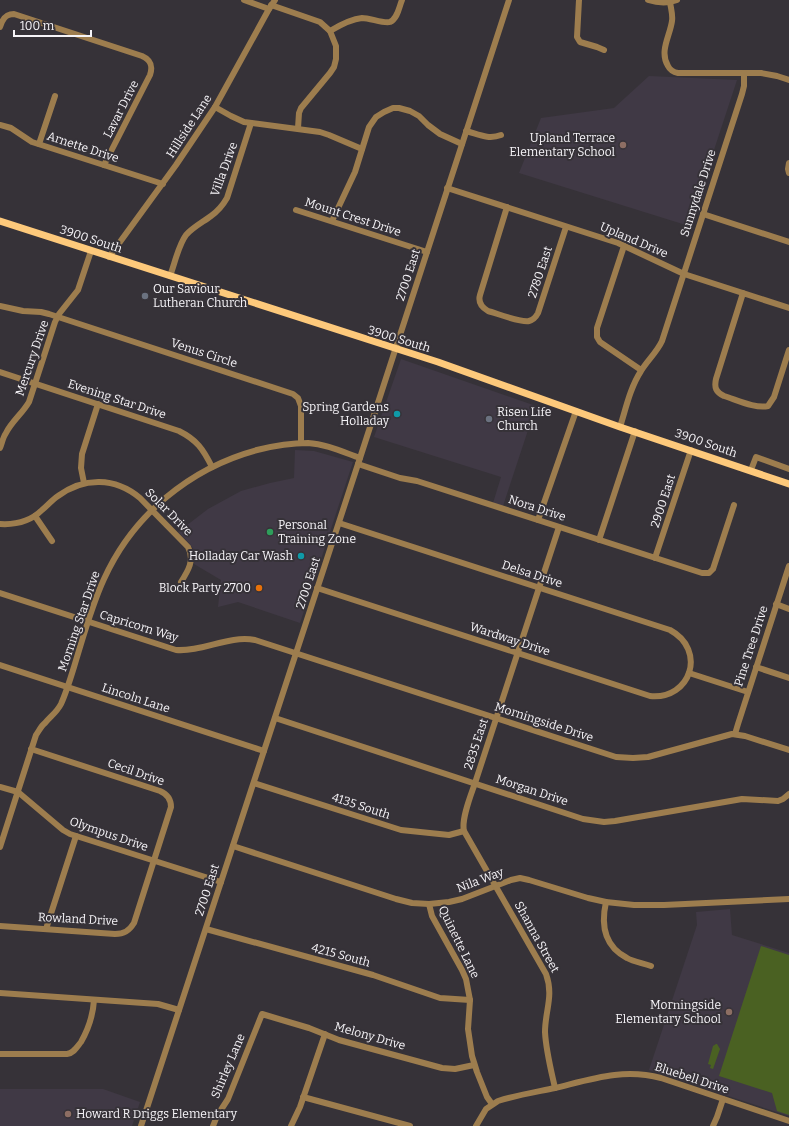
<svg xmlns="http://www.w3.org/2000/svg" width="789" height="1126" viewBox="0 0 789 1126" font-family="Bitter,serif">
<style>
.built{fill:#403945}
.green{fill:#4a6122}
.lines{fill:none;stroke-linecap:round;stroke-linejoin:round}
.minor{stroke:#9d7d4e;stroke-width:6}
.major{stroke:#fdc97b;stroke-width:7}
.education-dot{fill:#8d6e63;stroke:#363238;stroke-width:1.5}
.worship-dot{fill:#6b7280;stroke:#363238;stroke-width:1.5}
.culture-dot{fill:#0f9aa8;stroke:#363238;stroke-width:1.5}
.leisure-dot{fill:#2e9e5b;stroke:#363238;stroke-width:1.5}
.food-dot{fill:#e8710a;stroke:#363238;stroke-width:1.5}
.labels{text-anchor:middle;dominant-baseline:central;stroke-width:4;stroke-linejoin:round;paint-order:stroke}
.street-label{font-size:12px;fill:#f6f4f8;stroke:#363238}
.poi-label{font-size:12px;fill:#f6f4f8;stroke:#363238;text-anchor:end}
</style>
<rect width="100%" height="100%" fill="#363238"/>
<g class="built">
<polygon points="649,76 737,80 689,226 519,173 541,118 614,108"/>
<polygon points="401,359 536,406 503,506 493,503 501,477 374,437"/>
<polygon points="295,450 314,451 353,462 300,623 238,602 218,607 221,580 194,564 195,556 194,550 189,543 178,532 208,509 241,491 270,483 294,478"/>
<polygon points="730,909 732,935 789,953 789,1116 649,1070 697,925 696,912"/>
<polygon points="0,1089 103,1089 140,1102 132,1126 0,1126"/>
</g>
<g class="green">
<polygon points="761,946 789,955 789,1115 777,1111 772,1093 719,1076"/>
<polygon points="716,1044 717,1044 720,1049 713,1069 710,1068 711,1065 708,1064 713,1046"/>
</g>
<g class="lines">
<g class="minor">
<polyline points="244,0 269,9"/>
<polyline points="579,0 577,37 580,42 597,47 604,50"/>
<path d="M648,0c10,3 19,4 29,0"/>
<path d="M670,2c1,7 3,13 2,19 -2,15 -13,30 -4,45 2,4 5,6 10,7h83l16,3 12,4"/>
<polyline points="271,5 320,22 330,31 336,46 336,59 334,67 330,73 301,108 299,113 298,128"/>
<path d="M0,27c2,-7 5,-13 14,-13l128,42c9,4 11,10 8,19l-46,90"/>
<path d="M330,31c10,-6 21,-12 32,-13 8,0 22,6 28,4 8,-4 9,-15 12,-22"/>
<polyline points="215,107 231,116 244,122 320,132 329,135 362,149"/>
<polyline points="0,125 11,128 32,142 163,184"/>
<path d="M466,131c12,3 22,9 35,4"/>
<polyline points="39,144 55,96"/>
<polyline points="789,163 788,169 789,173"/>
<polyline points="447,188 618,243 684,274 789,308"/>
<path d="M507,207l-27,88c-2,7 1,12 8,16 8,2 33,12 41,10 4,-1 7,-4 9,-8l28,-86"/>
<polyline points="296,210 427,252"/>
<polyline points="703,214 789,242"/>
<polyline points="332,221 355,172 369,127 376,117 384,112 393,108 399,108 410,111 419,116 428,125 440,134 462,144"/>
<polyline points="624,246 597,328 597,337 600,342 641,370"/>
<polyline points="109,257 176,165 215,107 269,9 275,0"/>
<path d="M170,276c5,-13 8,-30 16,-41 7,-8 17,-13 25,-19 7,-5 12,-11 16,-18l24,-75"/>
<path d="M743,293l-27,86c-2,9 0,13 8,17 13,4 32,13 44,10l6,-9 15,-47"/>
<polyline points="0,306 23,311 41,312 49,314 293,394 298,398 301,406 301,443"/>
<path d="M0,372l179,59c18,9 24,18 33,36"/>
<path d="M620,427c6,-19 10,-39 21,-56 6,-10 16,-19 21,-30l80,-247 2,-8v-13"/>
<path d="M0,448c2,-5 3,-11 6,-15 6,-12 16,-19 23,-31l26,-80 4,-8 19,-24 13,-39"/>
<polyline points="358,464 400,478 417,481 702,573 709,573 713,569 734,505"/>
<polyline points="751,470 756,457 789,469"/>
<polyline points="84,483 81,468 82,454 98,404"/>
<polyline points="35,516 52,541"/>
<polyline points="538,520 576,411"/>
<path d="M0,524c16,1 31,-3 42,-14 6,-5 10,-10 16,-14 26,-19 57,-19 82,2l48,49c7,13 0,24 -7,35"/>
<polyline points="599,540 635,431"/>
<polyline points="655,558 691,450"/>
<path d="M317,588l333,108c41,4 57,-46 20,-66l-331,-107"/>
<path d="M0,593l176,57c27,2 52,-15 79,-10l361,117 17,1 15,-1 84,-23 13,2 44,14"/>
<polyline points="776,604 789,609"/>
<polyline points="0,665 264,751"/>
<polyline points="756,667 789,678"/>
<polyline points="689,673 748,692"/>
<polyline points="275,718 583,819 604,822 615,821 742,799 778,801 783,799 789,794"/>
<polyline points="735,734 738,724 789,566"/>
<polyline points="254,783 401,830 449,835 464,831"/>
<polyline points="0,787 18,792 63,830 70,834 221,882"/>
<polyline points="233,846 396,899 412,903 429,904 449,902 462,899 511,880 520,878 529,880 588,898 606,902 634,905 664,905 789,899"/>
<path d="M0,847l36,-112c3,-4 5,-9 9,-12 6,-7 12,-11 16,-19 5,-11 9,-24 13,-37 9,-29 17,-60 30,-88 29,-64 86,-111 153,-129 16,-4 34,-7 51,-7 18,1 35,9 52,15"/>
<path d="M606,902c-5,22 -2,44 21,56 7,4 16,5 24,8"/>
<polyline points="429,904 432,916 462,970 466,979 470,1000 468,1029 472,1056 477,1072 487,1097 492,1104"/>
<path d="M0,926l115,8c9,0 14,-3 19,-11l37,-116c0,-8 -4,-13 -11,-16l-129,-42"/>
<polyline points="46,929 76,836"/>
<polyline points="206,929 373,975 440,998 470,1000"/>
<polyline points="0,993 158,1004 179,1010"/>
<path d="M0,1054h67c7,-1 10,-7 14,-12 8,-14 12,-26 13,-42"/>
<path d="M555,1088c-4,-18 -9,-37 -10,-56 0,-21 9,-36 1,-58l-82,-143c-3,-12 7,-36 11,-48l84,-256"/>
<polyline points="303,1097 410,1126"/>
<polyline points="141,1126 360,458 509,0"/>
<polyline points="213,1126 217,1116 228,1099 262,1014 309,1028 339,1040 442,1068 455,1069 474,1065"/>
<polyline points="291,1126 300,1107 325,1034"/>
<path d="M476,1126l10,-17 12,-8c19,-6 38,-9 57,-13 37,-9 68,-20 106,-10l128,43"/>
<polyline points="713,1126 717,1117 723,1099"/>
</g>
<polyline class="major" points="0,221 438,362 620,427 789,484"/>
</g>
<g class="education-dot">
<circle cx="623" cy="145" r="4"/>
<circle cx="729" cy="1012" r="4"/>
<circle cx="68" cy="1114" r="4"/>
</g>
<g class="worship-dot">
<circle cx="145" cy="296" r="4"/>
<circle cx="489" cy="419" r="4"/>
</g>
<g class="culture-dot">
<circle cx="397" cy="414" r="4"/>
<circle cx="301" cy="556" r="4"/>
</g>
<circle class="leisure-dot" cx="270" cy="532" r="4"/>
<circle class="food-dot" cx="259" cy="588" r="4"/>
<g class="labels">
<g class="street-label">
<text transform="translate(121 109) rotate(-63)">Lavar Drive</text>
<text transform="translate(189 126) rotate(-57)">Hillside Lane</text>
<text transform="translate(83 147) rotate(18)">Arnette Drive</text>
<text transform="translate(224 169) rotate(-70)">Villa Drive</text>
<text transform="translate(698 193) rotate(-72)">Sunnydale Drive</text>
<text transform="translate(353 217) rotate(18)">Mount Crest Drive</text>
<text transform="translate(91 239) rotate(18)">3900 South</text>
<text transform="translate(634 240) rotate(23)">Upland Drive</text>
<text transform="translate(540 272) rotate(-72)">2780 East</text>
<text transform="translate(408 275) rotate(-72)">2700 East</text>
<text transform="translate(399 339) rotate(17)">3900 South</text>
<text transform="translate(204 353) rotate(18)">Venus Circle</text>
<text transform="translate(32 358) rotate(-71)">Mercury Drive</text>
<text transform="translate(117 399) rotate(18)">Evening Star Drive</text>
<text transform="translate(706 443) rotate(19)">3900 South</text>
<text transform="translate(663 501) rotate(-72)">2900 East</text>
<text transform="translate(537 508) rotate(18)">Nora Drive</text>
<text transform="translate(169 512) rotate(45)">Solar Drive</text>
<text transform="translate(532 574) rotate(18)">Delsa Drive</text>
<text transform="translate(308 583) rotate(-72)">2700 East</text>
<text transform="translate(79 621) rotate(-71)">Morning Star Drive</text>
<text transform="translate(139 626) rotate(17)">Capricorn Way</text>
<text transform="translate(510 639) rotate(18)">Wardway Drive</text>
<text transform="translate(751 646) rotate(-72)">Pine Tree Drive</text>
<text transform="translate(136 698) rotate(18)">Lincoln Lane</text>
<text transform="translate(544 722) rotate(18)">Morningside Drive</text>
<text transform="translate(476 744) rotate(-72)">2835 East</text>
<text transform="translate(136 772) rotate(19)">Cecil Drive</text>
<text transform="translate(532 790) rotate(18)">Morgan Drive</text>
<text transform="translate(361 806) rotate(18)">4135 South</text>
<text transform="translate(109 834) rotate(19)">Olympus Drive</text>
<text transform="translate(480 880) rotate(-21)">Nila Way</text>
<text transform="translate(207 890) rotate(-72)">2700 East</text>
<text transform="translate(78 919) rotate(3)">Rowland Drive</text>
<text transform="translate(537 937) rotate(61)">Shanna Street</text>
<text transform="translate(459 942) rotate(64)">Quinette Lane</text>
<text transform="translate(341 955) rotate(15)">4215 South</text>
<text transform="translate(370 1036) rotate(16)">Melony Drive</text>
<text transform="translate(228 1066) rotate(-67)">Shirley Lane</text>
<text transform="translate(692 1078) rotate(18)">Bluebell Drive</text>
</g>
<g class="poi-label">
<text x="615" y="138">Upland Terrace<tspan x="615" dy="14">Elementary School</tspan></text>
<text x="153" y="289" text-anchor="start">Our Saviour<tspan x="153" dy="14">Lutheran Church</tspan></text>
<text x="389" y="407">Spring Gardens<tspan x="389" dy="14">Holladay</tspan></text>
<text x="497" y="412" text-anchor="start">Risen Life<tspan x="497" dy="14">Church</tspan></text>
<text x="278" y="525" text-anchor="start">Personal<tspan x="278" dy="14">Training Zone</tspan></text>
<text x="293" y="556">Holladay Car Wash</text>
<text x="251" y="588">Block Party 2700</text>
<text x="721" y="1005">Morningside<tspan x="721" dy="14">Elementary School</tspan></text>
<text x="76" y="1114" text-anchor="start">Howard R Driggs Elementary</text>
</g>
</g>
<path d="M14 30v6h77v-6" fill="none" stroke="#f6f4f8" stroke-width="2"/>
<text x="20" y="30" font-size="12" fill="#f6f4f8" stroke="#363238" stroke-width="3" paint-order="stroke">100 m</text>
</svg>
